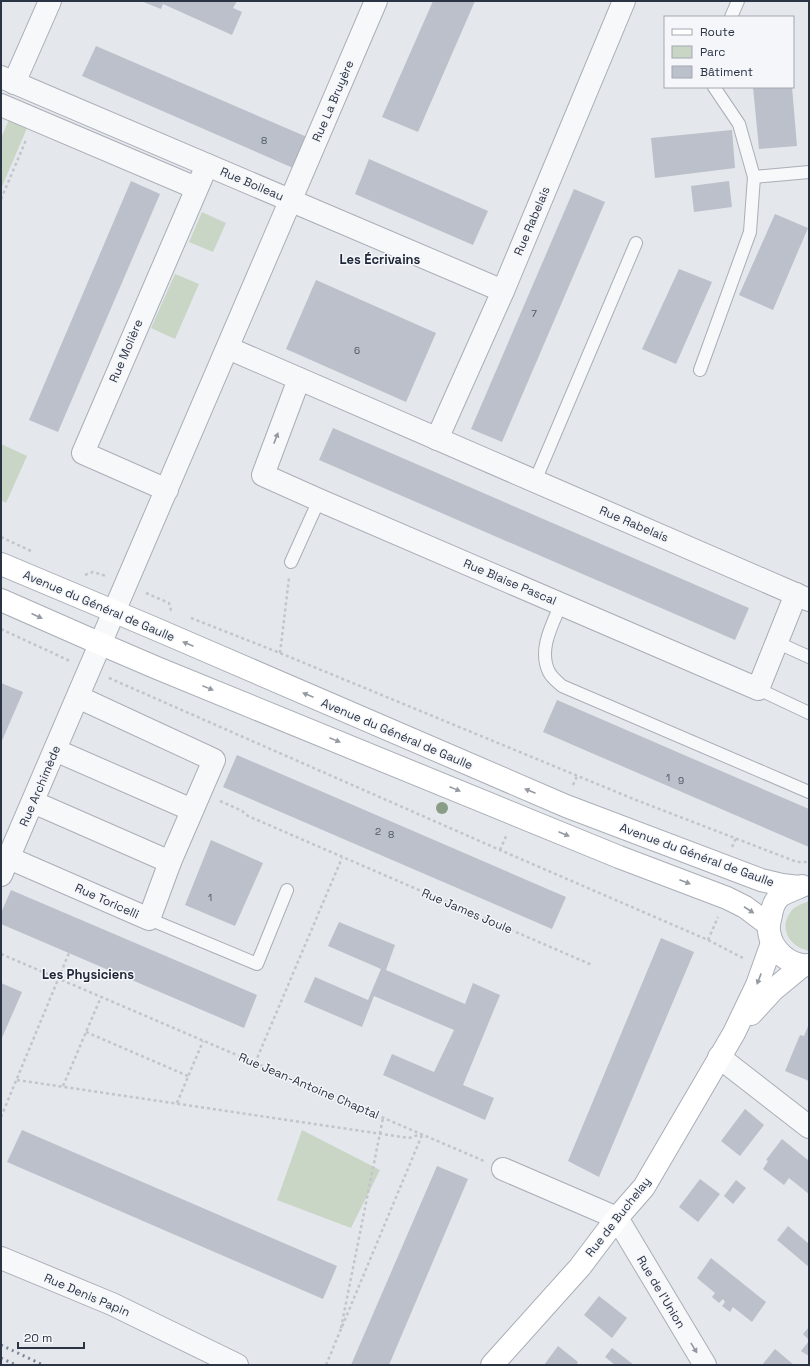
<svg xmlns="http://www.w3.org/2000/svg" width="810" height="1366" viewBox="0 0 810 1366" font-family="'Space Grotesk',sans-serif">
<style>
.green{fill:#c9d6c5}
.building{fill:#bbc0ca}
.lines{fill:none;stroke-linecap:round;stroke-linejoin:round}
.lane-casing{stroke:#a9aeb7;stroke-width:14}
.street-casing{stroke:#a9aeb7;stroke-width:24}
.secondary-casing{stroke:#a9aeb7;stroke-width:24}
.path{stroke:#c2c5cb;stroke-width:2.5;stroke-dasharray:3 3;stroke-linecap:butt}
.lane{stroke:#f7f8fa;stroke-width:12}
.street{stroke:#f7f8fa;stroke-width:22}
.secondary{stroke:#fff;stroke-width:22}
.rail{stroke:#7d8696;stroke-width:3;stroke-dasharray:2 4;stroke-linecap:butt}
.tree{fill:#899d89}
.oneway{fill:#9196a0}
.oneway2{fill:#959aa2}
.labels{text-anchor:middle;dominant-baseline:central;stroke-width:3;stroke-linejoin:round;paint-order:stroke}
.number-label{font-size:10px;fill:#4f5766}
.street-label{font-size:12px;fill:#2b3445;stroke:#f4f6f9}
.neighbourhood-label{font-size:13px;font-weight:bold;fill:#1d2536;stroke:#f4f6f9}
</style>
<rect width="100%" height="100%" fill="#e4e7ec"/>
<g class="green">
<polygon points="12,113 30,121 1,189 1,138"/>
<polygon points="202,212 226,223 213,252 189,242"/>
<polygon points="175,274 199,284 175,339 151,328"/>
<polygon points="1,444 27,456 6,503 1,500"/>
<path d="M809,901v50c-19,-4 -32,-23 -17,-41 5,-5 11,-6 17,-9z"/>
<polygon points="302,1130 380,1170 351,1228 277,1200"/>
</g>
<g class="building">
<polygon points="141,1 237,1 233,8 242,12 232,35 163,4 161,9"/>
<polygon points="433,1 475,1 418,132 382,117"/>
<polygon points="96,46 307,137 293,168 82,76"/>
<polygon points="753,87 792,87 797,146 759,149"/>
<polygon points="732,130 735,168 655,178 651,138"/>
<polygon points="369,159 488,211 473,245 355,194"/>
<polygon points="131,181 160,194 58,432 29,420"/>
<polygon points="729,181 732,207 694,212 691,186"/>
<polygon points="574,189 605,202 502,442 471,429"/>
<polygon points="775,214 808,228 773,310 739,295"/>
<polygon points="679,269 712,282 676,364 642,349"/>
<polygon points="316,280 436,333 406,402 286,349"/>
<polygon points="333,428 749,608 735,640 319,460"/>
<polygon points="1,683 23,692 1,743"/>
<polygon points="557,700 809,809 809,847 543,732"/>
<polygon points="237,755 566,897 552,929 223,787"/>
<polygon points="211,840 263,863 235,926 185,905"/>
<polygon points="11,890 257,995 244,1028 1,924 1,913"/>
<polygon points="339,922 395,945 386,970 465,1004 473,983 500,995 463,1085 494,1098 485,1120 383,1075 392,1054 434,1072 454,1030 374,996 362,1027 304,1002 315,977 368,1000 381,969 328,946"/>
<polygon points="661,938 694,952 599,1177 568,1161"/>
<polygon points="1,983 22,992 1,1040"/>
<polygon points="809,1024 809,1081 785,1071 800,1035 804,1036"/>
<polygon points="745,1109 764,1125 740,1156 721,1141"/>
<polygon points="22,1130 337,1266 323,1299 7,1162"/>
<polygon points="782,1139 809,1161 809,1194 789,1178 784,1185 763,1169 768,1161 766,1160"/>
<polygon points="437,1166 468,1179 389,1365 351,1365"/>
<polygon points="700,1179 720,1194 698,1222 679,1207"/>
<polygon points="736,1180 746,1188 733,1204 724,1196"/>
<polygon points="788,1226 809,1244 809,1267 777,1240"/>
<polygon points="711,1258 766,1302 752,1322 733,1307 730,1312 722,1306 725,1302 723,1299 719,1303 712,1297 715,1293 697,1278"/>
<polygon points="599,1296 627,1318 612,1338 584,1315"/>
<polygon points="809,1327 809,1340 803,1334"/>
<polygon points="809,1341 809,1356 801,1351"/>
<polygon points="558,1346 578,1362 576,1365 544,1365"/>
<polygon points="612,1348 634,1365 615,1365 605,1357"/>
<polygon points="775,1349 794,1365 762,1365"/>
</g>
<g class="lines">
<g class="lane-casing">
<g id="lane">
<polyline points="731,17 738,1"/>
<polyline points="714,87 739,124 754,177 809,172"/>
<polyline points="700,370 750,232 754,177"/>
<polyline points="535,481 636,243"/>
<polyline points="291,562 319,500"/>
<path d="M561,604c-9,21 -23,46 -12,68 3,6 9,10 13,14l247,106"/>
<polyline points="776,642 809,657"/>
<polyline points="758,689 809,713"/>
<polyline points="149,919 257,964 287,890"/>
</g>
</g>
<g class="street-casing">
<g id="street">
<polyline points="1,77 503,291"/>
<polyline points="14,83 50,1"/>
<polyline points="1,105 196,188"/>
<polyline points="228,348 809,600"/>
<polyline points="299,379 263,475 319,500 758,689 796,594"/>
<polyline points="437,439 503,291 624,1"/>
<polyline points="167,490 83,453 207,165"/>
<polyline points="55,750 192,810"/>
<polyline points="33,802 170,862"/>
<polyline points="9,858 149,919 170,862 214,760 78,697"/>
<polyline points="1,875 376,1"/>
<polyline points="719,1057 809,1127"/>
<polyline points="503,1169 617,1218 705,1365"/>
<polyline points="1,1258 112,1304 237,1365"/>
</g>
</g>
<g class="secondary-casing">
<g id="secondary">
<polyline points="1,564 151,627 566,806 761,880 782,885 799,887"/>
<polyline points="1,600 101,644 157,668 619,857 727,898 745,907 769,925"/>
<path d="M802,886c-7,3 -16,6 -22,10 -6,5 -8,13 -9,19 -1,5 -3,11 -2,16 2,19 21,36 40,34"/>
<polyline points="751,1014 773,990 802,966"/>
<polyline points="492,1365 580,1267 617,1218 644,1187 734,1033 757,985 772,943"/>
</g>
</g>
<g class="path">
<polyline points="1,199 26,140"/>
<polyline points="1,537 33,552"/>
<polyline points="85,575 93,572 106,576"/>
<polyline points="146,593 169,603 171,610 173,611"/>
<polyline points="191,618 280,653 636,800 797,862 809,862"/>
<polyline points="1,629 70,661"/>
<polyline points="280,653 289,578"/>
<polyline points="109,678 500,850 708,940 743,958"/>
<polyline points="573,785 577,776"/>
<polyline points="220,801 242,811 248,816 592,965"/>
<polyline points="732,847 736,838"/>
<polyline points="500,850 507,834"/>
<polyline points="708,940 718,917"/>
<polyline points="1,954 484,1161"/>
<polyline points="86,1032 188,1076"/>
<polyline points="255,1063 342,858"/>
<polyline points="17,1080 409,1138 421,1134"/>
<polyline points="63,1086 101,997"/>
<polyline points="177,1103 203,1041"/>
<polyline points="1,1117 69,953"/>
<polyline points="341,1328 383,1118"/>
<polyline points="326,1365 422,1135"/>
</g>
<use href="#lane" class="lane"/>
<use href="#street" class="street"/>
<use href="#secondary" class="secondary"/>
<g class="rail">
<polyline points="1,1345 43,1365"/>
<polyline points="1,1358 16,1365"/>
</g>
</g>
<circle class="tree" cx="442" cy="808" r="6"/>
<defs><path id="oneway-solid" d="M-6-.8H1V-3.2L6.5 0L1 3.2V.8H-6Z"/></defs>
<g class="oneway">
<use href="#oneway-solid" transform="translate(276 438) rotate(-69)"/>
<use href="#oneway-solid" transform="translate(694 1348) rotate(59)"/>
</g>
<g class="oneway2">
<use href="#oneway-solid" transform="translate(37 616) rotate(24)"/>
<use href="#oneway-solid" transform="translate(188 644) rotate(-157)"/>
<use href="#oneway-solid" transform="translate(208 688) rotate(22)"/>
<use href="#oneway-solid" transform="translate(308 695) rotate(-157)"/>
<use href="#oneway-solid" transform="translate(335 740) rotate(22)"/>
<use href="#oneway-solid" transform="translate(455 789) rotate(22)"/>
<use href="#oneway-solid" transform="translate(530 791) rotate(-157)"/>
<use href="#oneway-solid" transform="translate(564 834) rotate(23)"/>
<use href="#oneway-solid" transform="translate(685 882) rotate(21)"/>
<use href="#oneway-solid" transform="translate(749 910) rotate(33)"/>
<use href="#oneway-solid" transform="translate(759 979) rotate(111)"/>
</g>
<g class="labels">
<g class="number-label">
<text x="264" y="140">8</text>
<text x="534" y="313">7</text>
<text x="357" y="350">6</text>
<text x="668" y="777">1</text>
<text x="681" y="780">9</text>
<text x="378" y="831">2</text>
<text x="391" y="834">8</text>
<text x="210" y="897">1</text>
</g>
<g class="street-label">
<text transform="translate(333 101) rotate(-67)">Rue La Bruyère</text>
<text transform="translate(252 184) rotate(23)">Rue Boileau</text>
<text transform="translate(532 221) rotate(-67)">Rue Rabelais</text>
<text transform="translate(126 351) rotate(-67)">Rue Molière</text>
<text transform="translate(634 524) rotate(23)">Rue Rabelais</text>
<text transform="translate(510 582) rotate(23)">Rue Blaise Pascal</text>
<text transform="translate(99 606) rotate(23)">Avenue du Général de Gaulle</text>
<text transform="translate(397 734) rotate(23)">Avenue du Général de Gaulle</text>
<text transform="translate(40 786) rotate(-67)">Rue Archimède</text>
<text transform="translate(697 855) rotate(20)">Avenue du Général de Gaulle</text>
<text transform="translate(107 901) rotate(24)">Rue Toricelli</text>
<text transform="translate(467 911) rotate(23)">Rue James Joule</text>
<text transform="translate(309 1086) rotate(23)">Rue Jean-Antoine Chaptal</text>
<text transform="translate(618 1217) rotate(-52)">Rue de Buchelay</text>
<text transform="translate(661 1292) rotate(59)">Rue de l'Union</text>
<text transform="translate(87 1295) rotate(23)">Rue Denis Papin</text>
</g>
<g class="neighbourhood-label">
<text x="380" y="259">Les Écrivains</text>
<text x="88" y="974">Les Physiciens</text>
</g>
</g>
<rect width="810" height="1366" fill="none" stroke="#2b3445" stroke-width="4"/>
<rect x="664" y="16" width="130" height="72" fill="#f4f6f9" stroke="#a4a8b1"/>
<rect x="672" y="29" width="20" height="6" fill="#ffffff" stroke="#a4a8b1"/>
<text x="700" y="36" font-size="12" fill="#2b3445">Route</text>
<rect x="672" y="46" width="20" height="12" fill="#c9d6c5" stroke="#a4a8b1"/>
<text x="700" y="56" font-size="12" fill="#2b3445">Parc</text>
<rect x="672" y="66" width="20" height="12" fill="#bbc0ca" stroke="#a4a8b1"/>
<text x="700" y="76" font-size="12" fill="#2b3445">Bâtiment</text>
<path d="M18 1342v6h66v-6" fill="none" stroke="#2b3445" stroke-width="2"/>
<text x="24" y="1342" font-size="12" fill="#2b3445" stroke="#f4f6f9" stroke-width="3" paint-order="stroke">20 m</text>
</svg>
